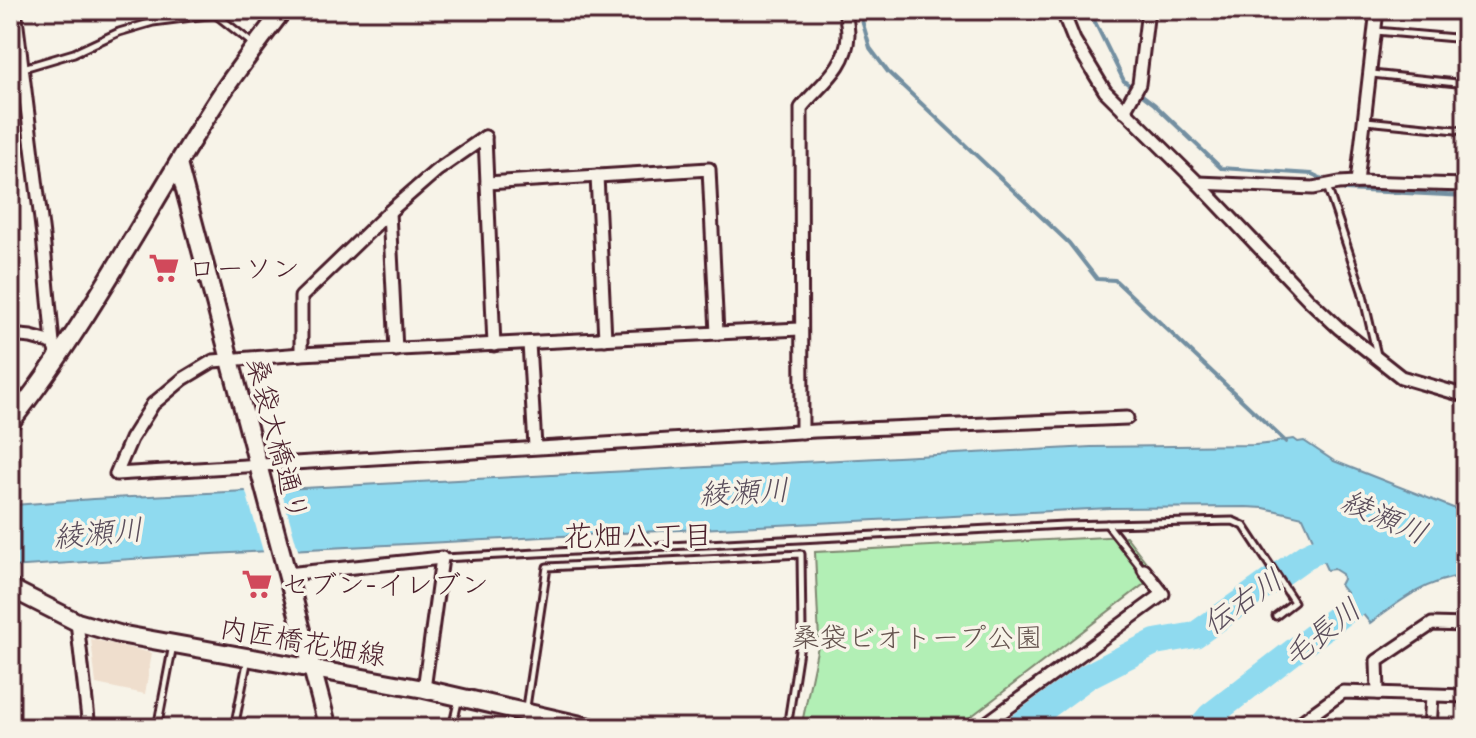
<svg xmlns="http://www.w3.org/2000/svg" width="1476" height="738" viewBox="0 0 1476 738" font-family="Delius,'Klee One',sans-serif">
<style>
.built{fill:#efdecd}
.green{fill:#b2efb5;stroke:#7e8770;stroke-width:2}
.water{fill:#8fdaef;stroke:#738fa1;stroke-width:2}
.pier{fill:#f7f3e8}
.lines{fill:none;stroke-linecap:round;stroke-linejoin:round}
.stream{stroke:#738fa1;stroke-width:4}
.river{stroke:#8fdaef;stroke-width:26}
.lane-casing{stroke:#4a1f2b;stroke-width:11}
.street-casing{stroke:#4a1f2b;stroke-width:17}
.secondary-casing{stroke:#4a1f2b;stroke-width:22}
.lane{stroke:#f7f3e8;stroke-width:5}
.street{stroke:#f7f3e8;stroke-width:11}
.secondary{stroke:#f7f3e8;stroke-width:16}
.labels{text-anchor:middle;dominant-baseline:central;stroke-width:7;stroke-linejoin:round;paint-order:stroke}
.poi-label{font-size:28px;fill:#4a1f2b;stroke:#f7f3e8;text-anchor:start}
.street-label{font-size:28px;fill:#4a1f2b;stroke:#f7f3e8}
.park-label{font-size:28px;fill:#64534e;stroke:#f7f3e8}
.water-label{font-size:30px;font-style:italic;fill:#5b4e5c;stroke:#f7f3e8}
.neighbourhood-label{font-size:30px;fill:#4a1f2b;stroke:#f7f3e8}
</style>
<rect width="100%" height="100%" fill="#f7f3e8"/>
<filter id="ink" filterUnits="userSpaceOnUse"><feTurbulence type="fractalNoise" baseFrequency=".0125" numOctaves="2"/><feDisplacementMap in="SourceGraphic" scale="16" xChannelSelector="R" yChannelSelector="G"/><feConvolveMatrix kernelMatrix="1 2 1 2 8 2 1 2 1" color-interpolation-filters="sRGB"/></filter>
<g filter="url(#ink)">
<polygon class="built" points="91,639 152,653 145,694 96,684"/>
<polygon class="green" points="1126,536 1156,575 956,728 801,728 819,641 815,552"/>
<path class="water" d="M1294,439l4,3 6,-1 30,20 132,52v62c-41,6 -64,24 -96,48l-30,-38 3,-6 -1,-5 -8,-5 -7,1 -24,-53 -39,-9 -18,-1 -136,1 -917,47 -183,12v-62h4l79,-6 998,-52 164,-2 21,-2 2,-2z"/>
<polygon class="pier" points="280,486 299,553 264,555 245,488"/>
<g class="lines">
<g class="stream">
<polyline points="859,10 870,48 888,72 1069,243 1097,279 1115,280 1286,442"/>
<polyline points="1089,10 1124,81 1154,104 1221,168 1312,174 1329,182"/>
<polyline points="1341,188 1345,190 1466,196"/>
</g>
<g class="river">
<polyline points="1017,728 1088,676 1155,642 1195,635 1306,556 1349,536"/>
<polyline points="1200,728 1210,716 1355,604 1384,587"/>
</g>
<g class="lane-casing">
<g id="lane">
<polyline points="1376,31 1466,39"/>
<polyline points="10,72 74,53 119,32 153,22 215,14 253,44"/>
<polyline points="1372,74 1466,84"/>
<polyline points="1366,121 1466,131"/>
<polyline points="1327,186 1362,291 1377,355"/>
<polyline points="1107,524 1143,570"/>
<polyline points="443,558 1064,525 1233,521 1244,526 1294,602 1276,616"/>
<polyline points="526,707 547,567 801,554 802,631 787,728"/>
<polyline points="157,728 173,645"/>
<polyline points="234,728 248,658"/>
<polyline points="452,728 458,702"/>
</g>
</g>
<g class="street-casing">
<g id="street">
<polyline points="15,10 43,236 53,343 58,359"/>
<polyline points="1062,10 1074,40 1105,91 1198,183 1310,301 1339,328 1401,377 1466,396"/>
<polyline points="1124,111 1139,84 1148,10"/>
<polyline points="485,137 494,345"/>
<polyline points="597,176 605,339"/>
<polyline points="1357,182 1377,10"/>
<polyline points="487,183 709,169 717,333"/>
<polyline points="1198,183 1313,188 1339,183 1357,182 1466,185"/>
<polyline points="389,212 396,350"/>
<polyline points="800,329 301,354 213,361 183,379 153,404 131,439 116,474 815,431 1127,418"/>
<polyline points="10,335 31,337 53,343"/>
<polyline points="529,343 535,447"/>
<polyline points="301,354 301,297 389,212 436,171 485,137"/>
<path d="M802,432l-1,-324c19,-24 46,-40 47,-73 0,-8 -2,-17 -3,-25"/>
<polyline points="287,574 442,558 424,689"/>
<polyline points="77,622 89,728"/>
<polyline points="1378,693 1377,661 1432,624 1466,625"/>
<polyline points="980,728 1163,594 1144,570"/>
<polyline points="1293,728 1343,692 1466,696"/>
<polyline points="1430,728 1432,696"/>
</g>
</g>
<g class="secondary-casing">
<g id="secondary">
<polyline points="178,164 328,728"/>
<path d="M10,423c80,-101 138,-216 208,-324 20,-31 43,-60 65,-89"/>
<polyline points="10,588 77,622 119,634 424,689 594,728"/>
</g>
</g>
<use href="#lane" class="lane"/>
<use href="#street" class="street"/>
<use href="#secondary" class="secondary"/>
</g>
</g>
<defs>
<g id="supermarket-bare" transform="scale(2.4)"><path d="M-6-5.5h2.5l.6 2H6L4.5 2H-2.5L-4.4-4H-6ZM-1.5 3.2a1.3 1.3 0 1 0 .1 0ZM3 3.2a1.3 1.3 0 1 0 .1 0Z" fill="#d1495b" stroke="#f7f3e8" stroke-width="2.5" paint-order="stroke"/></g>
</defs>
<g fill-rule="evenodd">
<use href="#supermarket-bare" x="164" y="268"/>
<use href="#supermarket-bare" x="257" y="584"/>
</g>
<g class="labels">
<g class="poi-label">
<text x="188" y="268">ローソン</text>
<text x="281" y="584">セブン-イレブン</text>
</g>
<g class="street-label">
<text transform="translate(278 439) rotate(75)">桑袋大橋通り</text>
<text transform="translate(303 641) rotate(10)">内匠橋花畑線</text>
</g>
<g class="park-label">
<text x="917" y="637">桑袋ビオトープ公園</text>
</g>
<g class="water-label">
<text transform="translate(744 491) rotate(-3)">綾瀬川</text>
<text transform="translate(1385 516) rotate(24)">綾瀬川</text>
<text transform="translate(98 532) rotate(-5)">綾瀬川</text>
<text transform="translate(1242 601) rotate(-35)">伝右川</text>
<text transform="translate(1321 632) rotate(-38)">毛長川</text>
</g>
<g class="neighbourhood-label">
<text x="638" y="535">花畑八丁目</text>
</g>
</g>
<rect width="1476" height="738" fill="none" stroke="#f7f3e8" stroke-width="40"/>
<rect x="20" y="20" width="1436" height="698" fill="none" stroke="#4a1f2b" stroke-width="3" filter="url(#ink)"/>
</svg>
